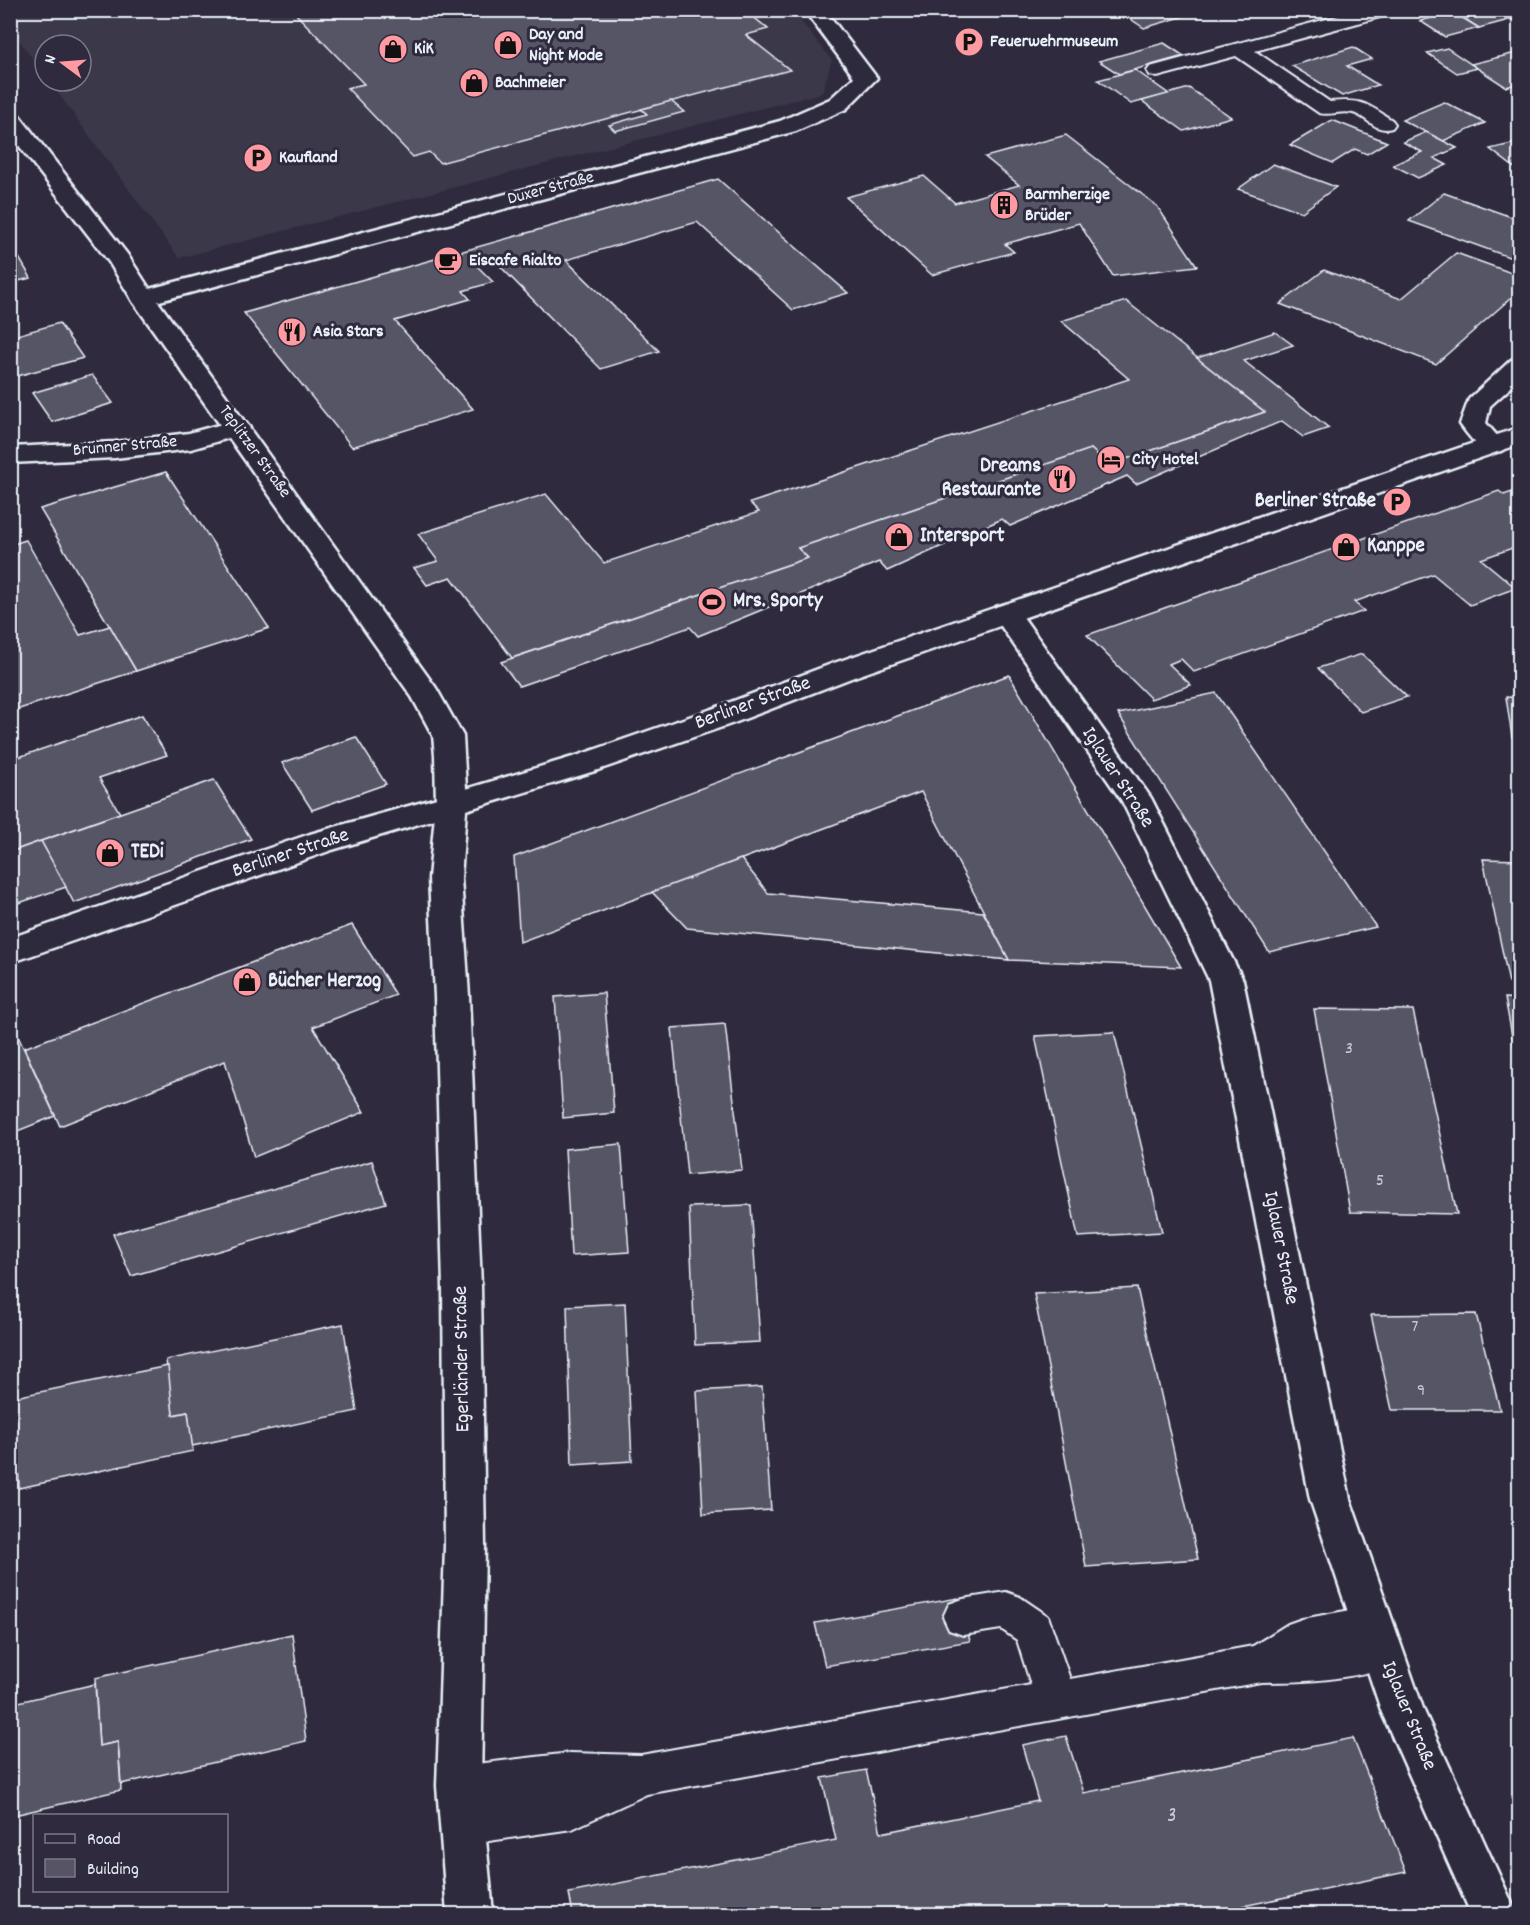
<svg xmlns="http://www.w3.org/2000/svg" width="1530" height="1925" viewBox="0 0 1530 1925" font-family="Dekko,sans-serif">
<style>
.built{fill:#3b3749}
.building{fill:#575565;stroke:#e8f1f8;stroke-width:1.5}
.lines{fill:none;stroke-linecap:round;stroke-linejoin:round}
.service-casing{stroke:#e8f1f8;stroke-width:4}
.minor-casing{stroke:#e8f1f8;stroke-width:5}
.tertiary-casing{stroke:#e8f1f8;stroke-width:5}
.service{fill:#2f2a3d;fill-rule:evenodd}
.minor{fill:#2f2a3d;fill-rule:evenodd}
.tertiary{fill:#2f2a3d;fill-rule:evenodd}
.labels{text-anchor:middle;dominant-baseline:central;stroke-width:6;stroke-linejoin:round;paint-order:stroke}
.far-poi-label{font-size:18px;font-weight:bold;fill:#e8f1f8;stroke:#2f2a3d;text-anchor:start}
.far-street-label{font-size:18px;fill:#e8f1f8;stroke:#2f2a3d}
.number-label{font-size:18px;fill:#c4cad3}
.poi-label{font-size:21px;font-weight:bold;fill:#e8f1f8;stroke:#2f2a3d;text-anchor:start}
.street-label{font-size:21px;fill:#e8f1f8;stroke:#2f2a3d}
.near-number-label{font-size:21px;fill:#c4cad3}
</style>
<rect width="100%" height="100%" fill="#2f2a3d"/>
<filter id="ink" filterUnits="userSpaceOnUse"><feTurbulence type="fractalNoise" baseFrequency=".0167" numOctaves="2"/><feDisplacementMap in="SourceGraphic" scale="12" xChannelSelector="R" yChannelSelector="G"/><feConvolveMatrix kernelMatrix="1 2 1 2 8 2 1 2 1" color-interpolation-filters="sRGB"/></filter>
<g filter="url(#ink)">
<polygon class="built" points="10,11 793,11 832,60 822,93 179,258 49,81 81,81 81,45 45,45 45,76 11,29"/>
<g class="building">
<polygon points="292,10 745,10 768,29 746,35 790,70 440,163 429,152 413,157 347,88 364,84"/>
<polygon points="1117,10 1205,10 1144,28"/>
<polygon points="1458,10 1513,10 1520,17 1479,28 1453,12"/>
<polygon points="1453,12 1479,28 1445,37 1420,21"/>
<polygon points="1164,43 1184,56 1119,74 1099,61"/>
<polygon points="1353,47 1372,59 1347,66 1378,85 1342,96 1292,66"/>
<polygon points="1447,48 1471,64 1478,68 1457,73 1427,53"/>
<polygon points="1520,52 1520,83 1506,87 1471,64"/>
<polygon points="1135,70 1169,94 1131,104 1098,80"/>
<polygon points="1189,88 1231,117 1184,131 1142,101"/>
<polygon points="671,101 684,112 615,131 609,125 647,114 641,109"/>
<polygon points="1444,102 1485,123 1443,141 1402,120"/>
<polygon points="1332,120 1387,142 1367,154 1355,149 1333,163 1290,145"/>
<polygon points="1426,132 1457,148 1434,158 1447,165 1418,178 1393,165 1422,152 1403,142"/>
<polygon points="1066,135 1157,206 1197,266 1113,276 1079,223 1005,244 1014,252 932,275 846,197 924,176 955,203 1019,185 985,157"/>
<polygon points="1520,142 1520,172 1490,149"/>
<polygon points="1273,164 1336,187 1302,212 1238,189"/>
<polygon points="718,179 848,293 793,310 697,222 566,260 659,351 601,369 493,259 475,264 493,282 463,291 470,299 395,321 473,409 352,447 244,313"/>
<polygon points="1444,193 1520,220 1520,261 1409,221"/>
<polygon points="11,244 31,278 10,283"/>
<polygon points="1456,253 1520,276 1520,290 1436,364 1280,304 1324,270 1401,299"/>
<polygon points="1126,301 1265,412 1109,465 1091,449 798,548 808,558 512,658 451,577 427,585 414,568 438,561 418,534 546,494 604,563 759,512 750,503 1129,379 1061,321"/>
<polygon points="59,323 83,358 10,378 10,337"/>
<polygon points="1275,332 1293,345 1244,361 1329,428 1303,437 1282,421 1136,484 1127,476 1010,526 1002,519 887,571 879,562 698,636 690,627 519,686 501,662 808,558 798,548 1091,449 1109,465 1265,412 1197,358"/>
<polygon points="92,375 113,403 52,422 32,393"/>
<polygon points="166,472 269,628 136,671 40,509"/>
<polygon points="1520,489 1520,547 1518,546 1481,559 1516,588 1470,605 1433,574 1354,602 1364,611 1194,672 1181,659 1169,664 1191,685 1151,699 1087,635 1499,491 1504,495"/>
<polygon points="26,540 80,635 110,626 136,671 10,712 10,545"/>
<polygon points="1362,654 1407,697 1361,712 1318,668"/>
<polygon points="1009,675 1181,967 1009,960 921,792 520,942 514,857"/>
<polygon points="1216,693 1376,927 1269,952 1118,714"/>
<polygon points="1506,697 1520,698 1520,737 1512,737"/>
<polygon points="142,715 167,755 99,778 120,813 10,852 10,760"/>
<polygon points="356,737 386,784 312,810 282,763"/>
<polygon points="214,780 251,839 74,903 41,841"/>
<polygon points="41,841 66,887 10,906 10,852"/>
<polygon points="741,859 768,893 983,912 1009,960 687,928 652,892"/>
<polygon points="1483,859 1520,860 1520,983 1509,983"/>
<polygon points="352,925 396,995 313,1027 364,1112 254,1157 225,1061 60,1126 24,1048"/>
<polygon points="604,993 614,1113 563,1118 555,997"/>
<polygon points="1505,998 1520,999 1520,1079"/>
<polygon points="1314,1009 1413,1010 1457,1214 1350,1212"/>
<polygon points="725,1024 742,1170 687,1175 672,1028"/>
<polygon points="1114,1032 1162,1232 1078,1237 1035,1036"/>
<polygon points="17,1034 55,1116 10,1134 10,1037"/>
<polygon points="621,1144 629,1252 571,1256 565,1149"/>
<polygon points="372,1161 386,1203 131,1276 113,1234"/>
<polygon points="751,1205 760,1342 695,1345 689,1207"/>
<polygon points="1137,1288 1198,1559 1086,1567 1034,1294"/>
<polygon points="625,1303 632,1461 572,1465 567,1306"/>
<polygon points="1476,1314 1500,1410 1392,1410 1371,1315"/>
<polygon points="343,1324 357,1411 192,1446 188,1412 173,1415 166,1360"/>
<polygon points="168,1366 173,1415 188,1412 193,1451 19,1488 15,1397"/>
<polygon points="762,1387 771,1510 703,1514 697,1391"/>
<polygon points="958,1598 970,1641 825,1666 815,1623"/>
<polygon points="292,1634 306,1741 121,1784 118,1742 99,1746 95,1678"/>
<polygon points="95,1684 99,1746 118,1742 121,1790 10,1816 10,1704"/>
<polygon points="1066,1736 1084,1793 1353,1738 1406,1872 1205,1914 573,1914 569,1893 836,1840 822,1778 866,1770 881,1833 1038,1801 1022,1745"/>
</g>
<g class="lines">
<g class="service-casing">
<g id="service">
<path d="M1360,10h33l-2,4 -136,37 75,51c33,-3 35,1 62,18l3,4 -3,4c-17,5 -24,-11 -39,-15 -11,-3 -23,3 -34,0l-83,-57 -79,21 -7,-2 -3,-4 3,-4z"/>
<path d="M1006,1592l14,5 28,19 22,63 183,-33 35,-22 14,-5 70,-13 14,5 6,13 -5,11 8,3 6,13 -6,13c-42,16 -89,18 -134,18l-614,112 -75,35 -111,16 -15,-6 -6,-15 6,-15 11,-4 -13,-5 -6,-14 6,-14 15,-6 111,-13 71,2 390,-70 -14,-45 -16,-11 -38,6 -14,-5 -6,-13 6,-13 14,-5z"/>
</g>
</g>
<g class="minor-casing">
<g id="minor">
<polygon points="804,10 825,10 877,78 846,109 796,131 152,303 143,305 134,303 131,298 134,293 780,121 830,99 854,77"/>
<path d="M1520,358v21l-30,27 -4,17 19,22 -4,6c-19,4 -30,-12 -41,-27l9,-25 42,-39z"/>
<polygon points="237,420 246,423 250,428 246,433 191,449 115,458 10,463 10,447 115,442 189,433"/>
<polygon points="1006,604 1016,607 1151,798 1243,980 1350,1499 1424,1711 1517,1914 1471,1914 1382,1713 1310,1499 1209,980 1122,801 992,613 996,607"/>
<polygon points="451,794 462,797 466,804 462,811 332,850 10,963 10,938 310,834"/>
</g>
</g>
<g class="tertiary-casing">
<polygon id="tertiary" points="10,113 18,114 127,254 154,296 436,688 463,736 466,789 576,756 712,709 834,663 1520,427 1520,444 854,677 734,723 598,770 466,810 461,878 469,996 481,1286 485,1546 481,1786 493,1914 447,1914 437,1786 445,1546 443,1286 435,996 429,878 436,804 435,755 433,736 412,697 134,303 109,262 10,134"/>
</g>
<use href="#service" class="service"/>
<use href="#minor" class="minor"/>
<use href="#tertiary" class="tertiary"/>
</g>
</g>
<defs>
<g id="parking-disc" transform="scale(1.5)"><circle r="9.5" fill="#ff9aa2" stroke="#2f2a3d"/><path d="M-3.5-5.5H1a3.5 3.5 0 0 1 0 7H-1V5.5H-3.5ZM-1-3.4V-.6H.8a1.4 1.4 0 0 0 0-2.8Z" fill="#111"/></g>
<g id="shop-disc" transform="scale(1.5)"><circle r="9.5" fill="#ff9aa2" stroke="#2f2a3d"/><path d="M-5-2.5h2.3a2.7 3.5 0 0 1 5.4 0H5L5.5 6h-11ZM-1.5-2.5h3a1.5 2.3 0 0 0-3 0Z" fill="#111"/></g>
<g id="building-disc" transform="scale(1.5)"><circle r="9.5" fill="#ff9aa2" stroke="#2f2a3d"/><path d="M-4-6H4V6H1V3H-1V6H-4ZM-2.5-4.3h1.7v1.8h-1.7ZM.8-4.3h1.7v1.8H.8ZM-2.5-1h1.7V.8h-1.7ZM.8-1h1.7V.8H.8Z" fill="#111"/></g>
<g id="cafe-disc" transform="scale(1.5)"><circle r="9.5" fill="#ff9aa2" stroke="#2f2a3d"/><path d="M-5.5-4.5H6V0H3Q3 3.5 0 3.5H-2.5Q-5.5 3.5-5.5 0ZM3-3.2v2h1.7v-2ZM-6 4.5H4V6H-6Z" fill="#111"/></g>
<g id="restaurant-disc" transform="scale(1.5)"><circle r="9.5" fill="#ff9aa2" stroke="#2f2a3d"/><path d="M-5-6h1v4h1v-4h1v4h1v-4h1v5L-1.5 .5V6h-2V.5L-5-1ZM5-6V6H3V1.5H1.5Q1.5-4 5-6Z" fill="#111"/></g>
<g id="hotel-disc" transform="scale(1.5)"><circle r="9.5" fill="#ff9aa2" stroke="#2f2a3d"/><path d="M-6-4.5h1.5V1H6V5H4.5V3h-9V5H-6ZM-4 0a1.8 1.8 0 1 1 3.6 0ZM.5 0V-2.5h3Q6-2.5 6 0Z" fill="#111"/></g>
<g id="stadium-disc" transform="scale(1.5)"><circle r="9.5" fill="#ff9aa2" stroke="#2f2a3d"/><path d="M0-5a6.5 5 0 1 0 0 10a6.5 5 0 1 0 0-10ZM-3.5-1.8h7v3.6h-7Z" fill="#111"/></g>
</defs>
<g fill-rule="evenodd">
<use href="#parking-disc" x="969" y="42"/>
<use href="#shop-disc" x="508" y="45"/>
<use href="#shop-disc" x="393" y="49"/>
<use href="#shop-disc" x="474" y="83"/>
<use href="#parking-disc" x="258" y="158"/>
<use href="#building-disc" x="1004" y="205"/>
<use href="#cafe-disc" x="448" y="261"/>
<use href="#restaurant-disc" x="292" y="332"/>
<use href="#hotel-disc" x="1111" y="460"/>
<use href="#restaurant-disc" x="1062" y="479"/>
<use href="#parking-disc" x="1397" y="502"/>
<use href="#shop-disc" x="899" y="537"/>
<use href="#shop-disc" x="1346" y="547"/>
<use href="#stadium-disc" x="712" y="602"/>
<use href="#shop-disc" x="110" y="853"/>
<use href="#shop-disc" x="247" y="982"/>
</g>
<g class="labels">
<g class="far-poi-label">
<text x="529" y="35">Day and<tspan x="529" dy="21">Night Mode</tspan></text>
<text x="990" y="42">Feuerwehrmuseum</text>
<text x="414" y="49">KiK</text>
<text x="495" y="83">Bachmeier</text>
<text x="279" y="158">Kaufland</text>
<text x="1025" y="195">Barmherzige<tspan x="1025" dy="21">Brüder</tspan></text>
<text x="469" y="261">Eiscafe Rialto</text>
<text x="313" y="332">Asia Stars</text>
<text x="1132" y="460">City Hotel</text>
</g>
<g class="far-street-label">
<text transform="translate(551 189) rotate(-15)">Duxer Straße</text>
<text transform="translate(125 447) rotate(-5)">Brünner Straße</text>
<text transform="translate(254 452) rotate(54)">Teplitzer Straße</text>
</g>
<g class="number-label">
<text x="1349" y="1049">3</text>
<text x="1380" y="1181">5</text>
<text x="1415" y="1327">7</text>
<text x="1421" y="1391">9</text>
</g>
<g class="poi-label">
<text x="1041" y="467" text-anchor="end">Dreams<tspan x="1041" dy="24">Restaurante</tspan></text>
<text x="1376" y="502" text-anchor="end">Berliner Straße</text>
<text x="920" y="537">Intersport</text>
<text x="1367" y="547">Kanppe</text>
<text x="733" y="602">Mrs. Sporty</text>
<text x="131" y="853">TEDi</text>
<text x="268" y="982">Bücher Herzog</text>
</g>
<g class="street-label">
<text transform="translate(753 704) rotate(-20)">Berliner Straße</text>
<text transform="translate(1117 778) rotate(57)">Iglauer Straße</text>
<text transform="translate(291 854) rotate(-18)">Berliner Straße</text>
<text transform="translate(1280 1248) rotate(79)">Iglauer Straße</text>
<text transform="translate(463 1359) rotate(-91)">Egerländer Straße</text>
<text transform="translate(1408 1716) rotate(68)">Iglauer Straße</text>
</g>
<g class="near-number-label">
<text x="1172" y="1817">3</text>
</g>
</g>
<rect width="1530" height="1925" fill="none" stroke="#2f2a3d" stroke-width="36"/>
<rect x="18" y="18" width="1494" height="1889" fill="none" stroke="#e8f1f8" stroke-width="2" filter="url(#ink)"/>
<rect x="33" y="1814" width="195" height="78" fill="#2f2a3d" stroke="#797a88" stroke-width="1.5"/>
<rect x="45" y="1834" width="30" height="9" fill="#2f2a3d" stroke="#797a88" stroke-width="1.5"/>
<text x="87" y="1844" font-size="18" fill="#e8f1f8">Road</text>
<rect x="45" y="1859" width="30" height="18" fill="#575565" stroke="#797a88" stroke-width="1.5"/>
<text x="87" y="1874" font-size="18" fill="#e8f1f8">Building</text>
<g transform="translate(63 63) rotate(286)"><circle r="28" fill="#2f2a3d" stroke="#797a88" stroke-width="1.5"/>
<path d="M0-4.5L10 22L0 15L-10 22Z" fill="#ff9aa2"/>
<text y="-9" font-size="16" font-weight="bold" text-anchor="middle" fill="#e8f1f8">N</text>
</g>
</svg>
